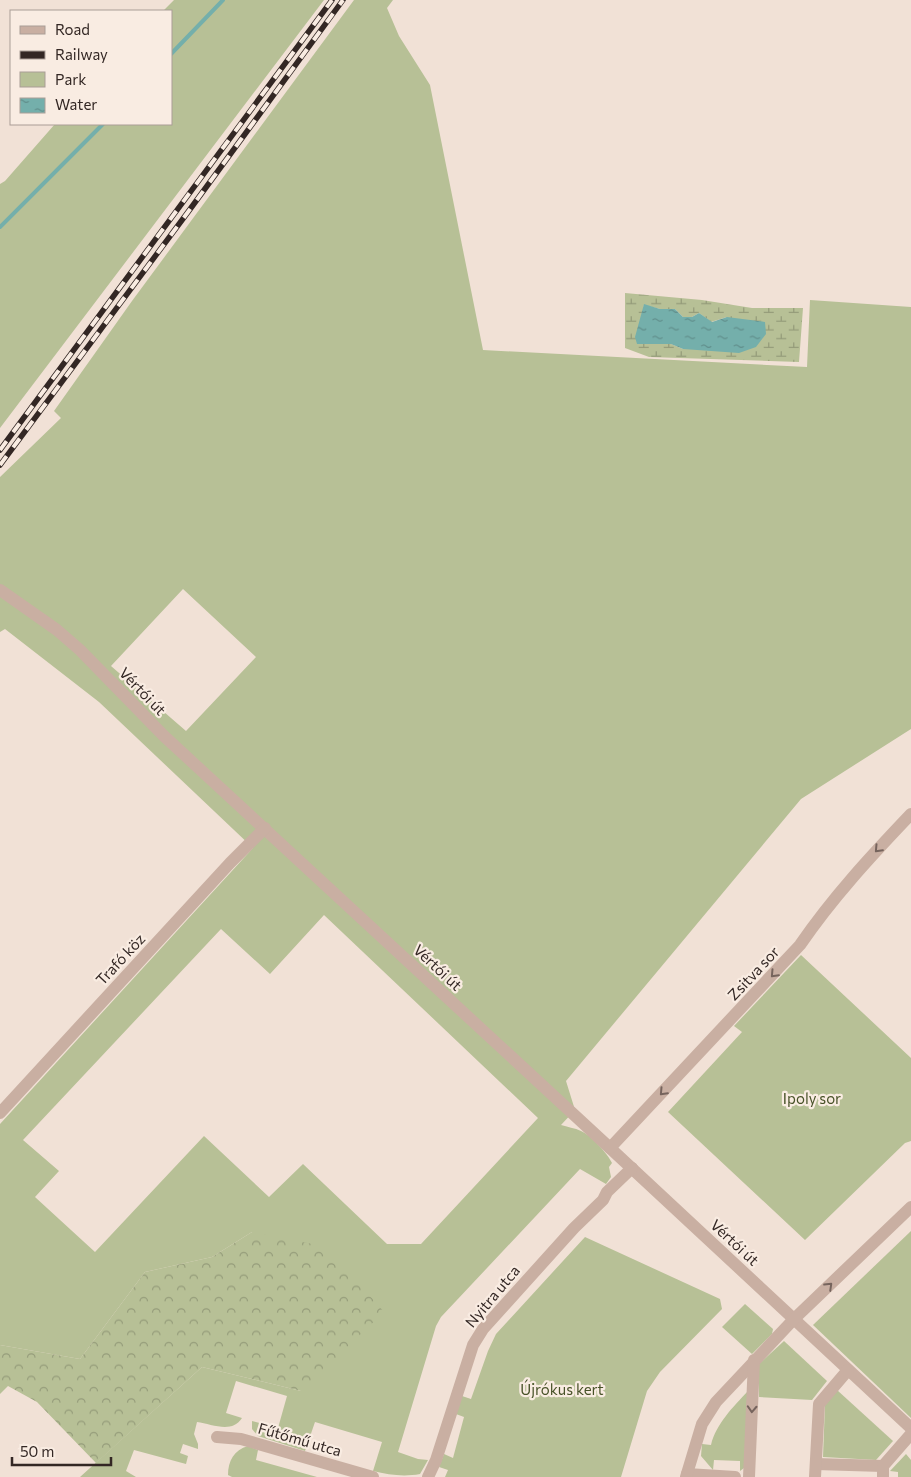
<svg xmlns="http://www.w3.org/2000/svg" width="911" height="1477" viewBox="0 0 911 1477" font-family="Commissioner,sans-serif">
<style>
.green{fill:#b7c096;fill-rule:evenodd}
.forest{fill:url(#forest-crowns)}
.wetland{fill:url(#wetland-marsh);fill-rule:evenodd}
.water{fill:url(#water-ripples)}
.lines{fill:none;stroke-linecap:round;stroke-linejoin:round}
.stream{stroke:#74afab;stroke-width:4}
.minor{stroke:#c9afa2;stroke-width:12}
.rail-casing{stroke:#332724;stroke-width:5.5}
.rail{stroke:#f9ece2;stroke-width:4;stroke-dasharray:11;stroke-linecap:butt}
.oneway{stroke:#76645d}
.labels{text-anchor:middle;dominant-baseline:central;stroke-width:4.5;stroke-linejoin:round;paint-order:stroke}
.street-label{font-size:15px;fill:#332724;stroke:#f9ece2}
.park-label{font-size:15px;fill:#485228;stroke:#f9ece2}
</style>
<defs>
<pattern id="forest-crowns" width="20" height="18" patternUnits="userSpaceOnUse" patternTransform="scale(1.25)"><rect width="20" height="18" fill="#b7c096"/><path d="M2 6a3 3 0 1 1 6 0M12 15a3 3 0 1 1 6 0" fill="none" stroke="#959c7a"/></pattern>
<pattern id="wetland-marsh" width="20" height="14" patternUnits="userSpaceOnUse" patternTransform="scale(1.25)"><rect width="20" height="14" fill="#b7c096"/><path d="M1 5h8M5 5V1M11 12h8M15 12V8" fill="none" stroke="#959c7a"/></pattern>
<pattern id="water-ripples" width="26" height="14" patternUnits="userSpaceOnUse" patternTransform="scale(1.25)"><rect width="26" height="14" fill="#74afab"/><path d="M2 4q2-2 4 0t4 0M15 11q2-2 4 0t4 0" fill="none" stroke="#608e8b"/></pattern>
</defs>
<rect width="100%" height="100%" fill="#f1e1d6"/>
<g class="green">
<polygon points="174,0 324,0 0,428 0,184 5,181 55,124 171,124 171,11 163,11"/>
<path d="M354,0h39l-6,8 12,28 31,49 53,265 324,17 3,-67 101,7v422l-110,70 -235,282 9,29 -14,15c6,2 14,3 20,6 10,4 27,23 31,32l-3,4 2,10 -5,7 -26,-15 -139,148 -5,9 -38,126 20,7 10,1 -8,14c-16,3 -31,1 -47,-3l9,-29 -67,-20 -10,29 -47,-15 -6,-7v-8l26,7 9,-32 -51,-15 -10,32 16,5c-10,16 -30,6 -45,4l-3,12 4,10v5l-15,-5 -3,9 8,3 -2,8 -52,-14 -8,21 10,6h-56l122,-110 99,24 -49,-159 -40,25 -67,15 -65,87 -80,-14v-221l253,-276 -154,-146 -94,-73 -5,3v-155l61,-59 -7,-7 78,-110zM183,589l73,68 -70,74 -75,-65zM324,915l214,203 -117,126h-34l-84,-80 -34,33 -65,-61 -109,116 -60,-55 24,-26 -36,-31 198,-211 49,45z"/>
<polygon points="801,955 911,1058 911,1141 905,1143 805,1240 668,1112 742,1032 734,1026"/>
<polygon points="911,1231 911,1418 813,1325"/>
<polygon points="585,1237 720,1299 722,1309 660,1372 647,1391 621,1477 445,1477 448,1470 439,1467 444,1454 453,1458 464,1417 456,1414 462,1396 471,1399 488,1351 496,1334"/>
<polygon points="745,1304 773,1329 772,1334 752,1354 722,1327"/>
<polygon points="784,1341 827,1381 812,1400 759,1397 759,1364"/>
<polygon points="837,1390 893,1441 876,1460 823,1457 825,1404"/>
<path d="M748,1391l-4,77 -4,3v-10l-26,-1 -1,10 -12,-14 1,-12 9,1c5,-21 22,-38 37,-54z"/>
<path d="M248,1446l10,4 -2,10 61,17h-85l-4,-2c0,-14 6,-25 20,-29z"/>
<polygon points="906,1454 911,1460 911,1477 898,1477 898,1472 890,1471"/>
</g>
<polygon class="forest" points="252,1232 328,1247 384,1312 301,1391 202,1367 96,1463 37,1402 8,1386 0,1394 0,1345 80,1359 145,1272 212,1257"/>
<path class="wetland" d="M625,293l77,7 50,8h51l-4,54 -150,-5 -24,-9zM644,305l16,4h15l8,8h9l7,-4 12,9 16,-5 -44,32 -12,-5h-34z"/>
<polygon class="water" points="644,304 660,309 675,309 683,317 692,317 699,313 712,322 727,317 765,322 766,334 756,347 739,353 683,349 671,344 637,344 635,337"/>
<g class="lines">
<g class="stream">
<polyline points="171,54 223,0"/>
<polyline points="0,227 103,124"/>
</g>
<g class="minor">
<polyline points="0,590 57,630 80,650 164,736 610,1148 911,1428"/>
<polyline points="0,1113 230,863 265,828"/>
<path d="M610,1148l190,-203c33,-48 71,-89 111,-131"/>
<polyline points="217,1437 241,1439 373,1477"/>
<polyline points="816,1464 883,1466"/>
<polyline points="687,1474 735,1477"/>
<polyline points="428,1477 436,1460 473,1345 483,1329 574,1228 603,1200 607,1192 632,1168"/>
<polyline points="686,1477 702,1424 716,1402 794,1319 911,1207"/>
<polyline points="749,1477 754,1360"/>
<polyline points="815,1477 819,1404 848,1370"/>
<polyline points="883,1477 883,1466 911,1434"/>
</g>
<g class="rail-casing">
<g id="rail">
<polyline points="0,450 332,0"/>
<polyline points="0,465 188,212 343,0"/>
</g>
</g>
<use href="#rail" class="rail"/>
</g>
<defs><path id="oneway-chevron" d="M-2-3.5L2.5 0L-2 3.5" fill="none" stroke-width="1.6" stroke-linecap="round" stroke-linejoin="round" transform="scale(1.25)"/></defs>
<g class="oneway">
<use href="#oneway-chevron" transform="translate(878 849) rotate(133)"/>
<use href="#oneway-chevron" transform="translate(774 974) rotate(133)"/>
<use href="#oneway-chevron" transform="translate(663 1092) rotate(133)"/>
<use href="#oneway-chevron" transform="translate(829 1286) rotate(-44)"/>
<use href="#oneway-chevron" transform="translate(752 1409) rotate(93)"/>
</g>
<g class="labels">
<g class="street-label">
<text transform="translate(143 691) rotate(46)">Vértói út</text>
<text transform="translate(120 959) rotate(-47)">Trafó köz</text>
<text transform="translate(438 967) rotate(43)">Vértói út</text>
<text transform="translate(753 973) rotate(-47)">Zsitva sor</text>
<text transform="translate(735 1242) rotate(43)">Vértói út</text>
<text transform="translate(492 1296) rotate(-50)">Nyitra utca</text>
<text transform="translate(300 1439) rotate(16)">Fűtőmű utca</text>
</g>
<g class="park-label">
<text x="812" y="1098">Ipoly sor</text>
<text x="562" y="1389">Újrókus kert</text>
</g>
</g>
<rect x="10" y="10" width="162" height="115" fill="#f9ece2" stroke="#aa9d96"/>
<rect x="20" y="26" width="25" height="8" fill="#c9afa2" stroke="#aa9d96"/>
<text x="55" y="35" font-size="15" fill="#332724">Road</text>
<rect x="20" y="51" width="25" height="8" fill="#332724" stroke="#aa9d96"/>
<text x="55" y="60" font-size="15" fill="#332724">Railway</text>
<rect x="20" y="72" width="25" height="15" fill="#b7c096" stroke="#aa9d96"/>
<text x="55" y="85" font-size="15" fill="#332724">Park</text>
<rect x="20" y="98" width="25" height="15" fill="url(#water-ripples)" stroke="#aa9d96"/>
<text x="55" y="110" font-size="15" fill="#332724">Water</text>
<path d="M12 1457v8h99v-8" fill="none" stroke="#332724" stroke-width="2.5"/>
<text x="20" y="1457" font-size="15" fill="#332724" stroke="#f9ece2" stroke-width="4" paint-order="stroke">50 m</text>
</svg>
